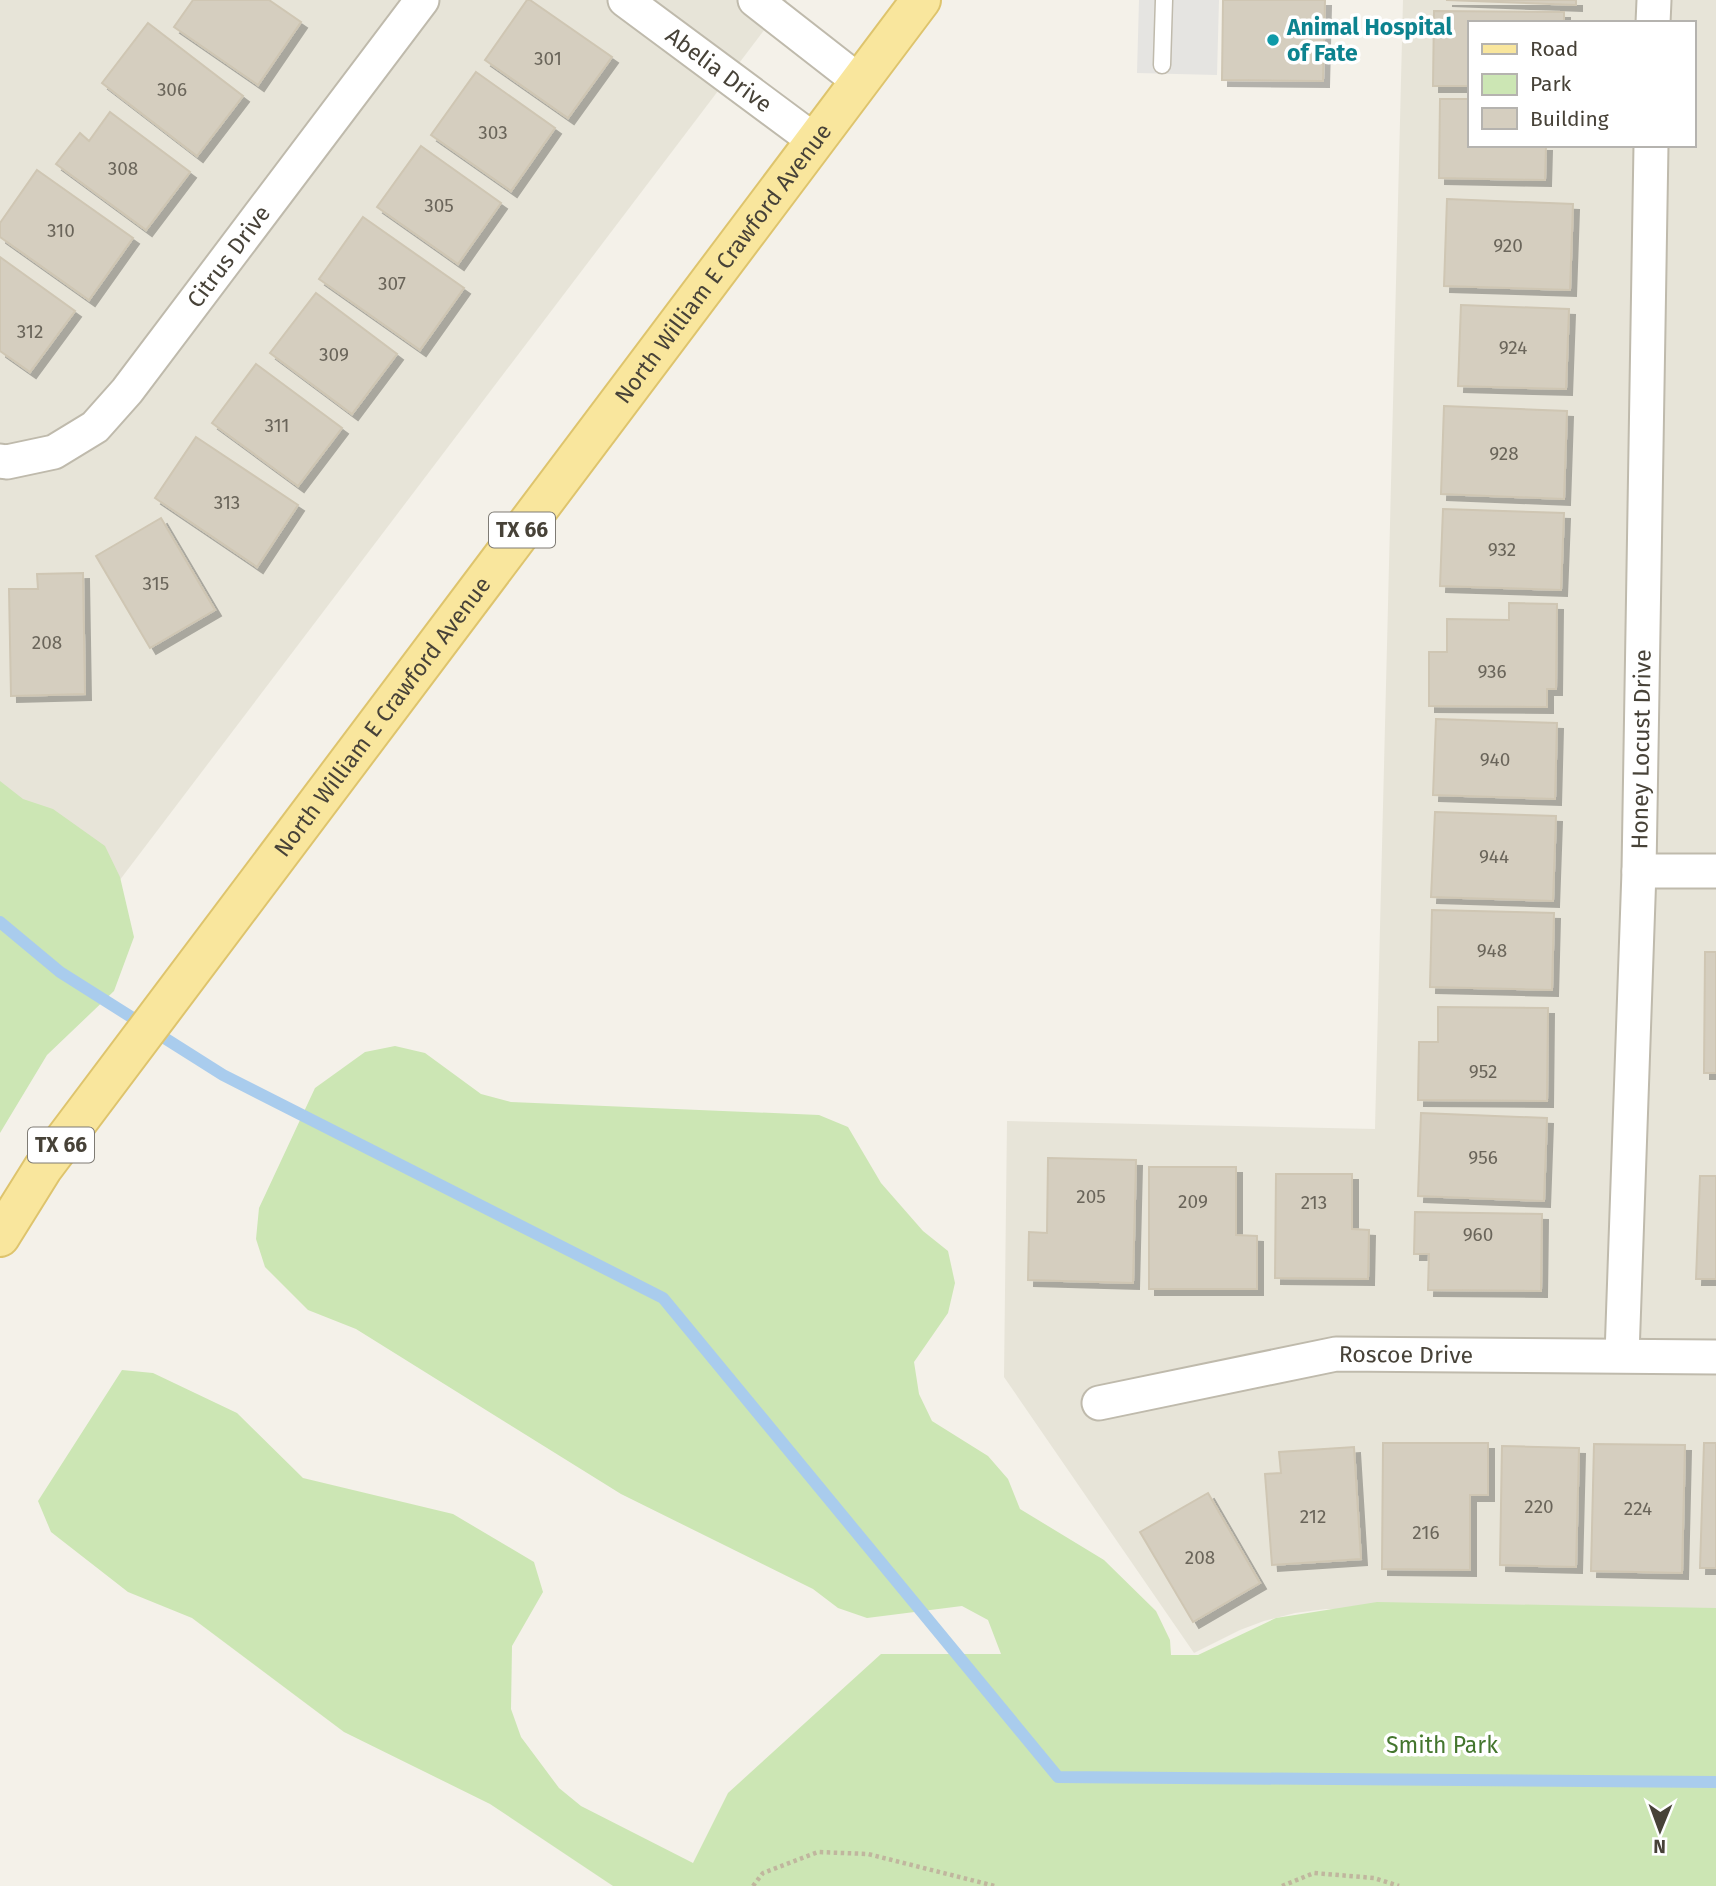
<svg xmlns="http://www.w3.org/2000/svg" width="1716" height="1886" viewBox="0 0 1716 1886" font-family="'Fira Sans',sans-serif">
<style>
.residential{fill:#e7e4d8;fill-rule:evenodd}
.green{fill:#cce6b4}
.parking{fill:#e5e4e1}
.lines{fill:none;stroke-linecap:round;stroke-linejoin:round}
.stream{stroke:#a9cced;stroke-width:12}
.building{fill:#d5cebf;stroke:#cfc6b3;stroke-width:2;filter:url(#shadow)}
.service-casing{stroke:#bfbaac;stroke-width:19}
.minor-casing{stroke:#bfbaac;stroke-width:37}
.primary-casing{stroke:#dec46d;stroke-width:42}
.path{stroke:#c0b69e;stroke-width:4.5;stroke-dasharray:3.5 3.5;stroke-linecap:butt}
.service{stroke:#fff;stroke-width:16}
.minor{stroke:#fff;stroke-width:33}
.primary{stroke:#f9e69d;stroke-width:38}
.culture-dot{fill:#0f9aa8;stroke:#fff;stroke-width:2.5}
.labels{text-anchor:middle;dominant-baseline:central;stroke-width:7;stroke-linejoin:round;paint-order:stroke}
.number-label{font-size:19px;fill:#6a655a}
.shield{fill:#fff;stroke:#7e7b74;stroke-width:2}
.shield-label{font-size:21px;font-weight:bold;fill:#474238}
.culture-label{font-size:23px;font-weight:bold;fill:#0d838f;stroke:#fff;text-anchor:start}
.street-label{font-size:23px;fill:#474238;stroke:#fff}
.park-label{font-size:23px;fill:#44762e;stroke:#fff}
</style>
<defs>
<filter id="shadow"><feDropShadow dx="6" dy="6" stdDeviation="0" flood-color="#0004"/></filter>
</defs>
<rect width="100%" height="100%" fill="#f4f1e9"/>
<g class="residential">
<polygon points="0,0 787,0 66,951 0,902"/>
<path d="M1403,0h313v1612l-390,-3 -31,4 -31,8 -24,9 -46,23 -190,-276 3,-256 368,8zM1469,23h224v122h-224z"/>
</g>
<g class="green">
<polygon points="0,781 23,799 53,809 105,846 120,877 134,937 114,991 47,1055 0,1133"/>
<polygon points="395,1046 425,1053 481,1094 511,1102 819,1115 848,1127 881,1183 923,1231 948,1251 955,1283 948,1313 914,1362 919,1394 932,1421 988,1456 1008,1479 1020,1509 1104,1560 1156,1611 1170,1640 1171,1655 1198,1655 1276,1618 1377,1602 1716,1608 1716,1886 613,1886 490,1804 344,1732 192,1618 128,1592 51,1532 38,1501 122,1370 153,1373 237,1413 303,1478 453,1514 534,1562 543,1592 512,1646 511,1709 521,1737 559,1788 581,1806 693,1863 728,1793 881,1654 1001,1654 988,1620 962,1606 867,1618 838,1608 813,1589 621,1494 356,1329 308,1310 265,1267 256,1239 259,1208 315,1088 365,1052"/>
</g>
<polygon class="parking" points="1139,0 1219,0 1217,75 1137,73"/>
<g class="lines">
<polyline class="stream" points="0,922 60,972 223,1075 663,1298 1058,1777 1716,1782"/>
</g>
<g class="building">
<polygon points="193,0 269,0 301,22 258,85 174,27"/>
<polygon points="527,0 530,0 612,57 568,118 485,60"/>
<polygon points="1223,0 1325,0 1323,81 1222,80"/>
<polygon points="1446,0 1576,0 1576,5"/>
<polygon points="1434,11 1564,12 1564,23 1469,23 1469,86 1433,86"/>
<polygon points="148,23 243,96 197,156 102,83"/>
<polygon points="476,72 555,128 511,191 431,135"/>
<polygon points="1440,99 1469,99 1469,145 1546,145 1545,180 1439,178"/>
<polygon points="110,112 190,172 146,230 56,164 80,133 89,141"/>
<polygon points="421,146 501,203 458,264 377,207"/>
<polygon points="37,170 133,238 89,300 0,237 0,223"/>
<polygon points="1447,199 1573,204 1570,290 1444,286"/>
<polygon points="363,217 464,288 420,350 319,279"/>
<polygon points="0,257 75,311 30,372 0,351"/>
<polygon points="316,293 397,354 352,414 270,353"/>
<polygon points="1461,305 1569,309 1566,389 1458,386"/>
<polygon points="256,364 342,428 298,486 212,423"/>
<polygon points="1444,406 1567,411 1564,499 1441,494"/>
<polygon points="196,437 298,505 257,567 155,498"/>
<polygon points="1443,509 1564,513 1561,590 1440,586"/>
<polygon points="161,518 215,610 150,648 96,556"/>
<polygon points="83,573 85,694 11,696 9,589 38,589 37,574"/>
<polygon points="1509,603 1557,604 1556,689 1547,689 1547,707 1429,706 1429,652 1447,652 1447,619 1509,620"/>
<polygon points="1436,719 1557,723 1555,799 1433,795"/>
<polygon points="1435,812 1556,816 1553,901 1431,897"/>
<polygon points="1432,910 1554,913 1552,990 1430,987"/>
<polygon points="1705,952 1716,952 1716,1073 1704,1073"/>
<polygon points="1438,1007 1548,1008 1547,1101 1418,1100 1419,1042 1438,1042"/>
<polygon points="1421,1113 1547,1118 1544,1201 1418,1196"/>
<polygon points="1048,1158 1136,1160 1133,1283 1028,1280 1029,1232 1047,1233"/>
<polygon points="1149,1167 1236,1167 1236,1235 1257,1236 1257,1289 1149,1289"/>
<polygon points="1276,1174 1352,1174 1352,1229 1369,1230 1368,1279 1275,1278"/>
<polygon points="1700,1176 1716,1176 1716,1279 1696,1279"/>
<polygon points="1415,1212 1542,1214 1541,1291 1428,1290 1429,1254 1414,1254"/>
<polygon points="1383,1443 1488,1443 1488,1495 1470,1495 1470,1570 1382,1569"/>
<polygon points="1704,1443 1716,1443 1716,1568 1700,1568"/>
<polygon points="1594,1444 1685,1445 1682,1573 1591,1571"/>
<polygon points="1502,1446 1579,1448 1576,1567 1500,1565"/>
<polygon points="1354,1447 1361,1559 1272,1565 1265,1474 1281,1473 1279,1452"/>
<polygon points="1208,1493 1260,1583 1193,1622 1140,1532"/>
</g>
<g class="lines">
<g class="service-casing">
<polyline id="service" points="1162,65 1164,0"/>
</g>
<g class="minor-casing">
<g id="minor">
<path id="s1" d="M625,0l190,141"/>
<polyline points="755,0 860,82"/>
<polyline points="1653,23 1654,0"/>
<path id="s2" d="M0,461l7,1 47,-10 41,-25 32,-36 295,-391"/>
<polyline points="1639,871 1716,871"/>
<path id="s3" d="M1622,1355l17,-484 12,-726"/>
<path id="s4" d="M1099,1403l237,-49 380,3"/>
</g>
</g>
<g class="primary-casing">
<g id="primary">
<path id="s5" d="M0,1237l43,-69 878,-1168"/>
</g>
</g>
<g class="path">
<polyline points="753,1886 763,1873 818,1852 868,1854 995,1886"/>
<polyline points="1282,1886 1314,1873 1374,1878 1399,1886"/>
</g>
<use href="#service" class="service"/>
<use href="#minor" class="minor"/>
<use href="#primary" class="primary"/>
</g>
<circle class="culture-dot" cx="1273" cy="40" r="7"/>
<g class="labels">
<g class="number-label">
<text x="548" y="58">301</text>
<text x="172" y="89">306</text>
<text x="493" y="132">303</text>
<text x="123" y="168">308</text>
<text x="439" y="205">305</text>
<text x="61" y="230">310</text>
<text x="1508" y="245">920</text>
<text x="392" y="283">307</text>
<text x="30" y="331">312</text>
<text x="1513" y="347">924</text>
<text x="334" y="354">309</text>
<text x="277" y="425">311</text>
<text x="1504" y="453">928</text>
<text x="227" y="502">313</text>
<text x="1502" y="549">932</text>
<text x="156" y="583">315</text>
<text x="47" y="642">208</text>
<text x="1492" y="671">936</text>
<text x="1495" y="759">940</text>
<text x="1494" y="856">944</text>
<text x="1492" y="950">948</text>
<text x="1483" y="1071">952</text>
<text x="1483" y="1157">956</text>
<text x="1091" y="1196">205</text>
<text x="1193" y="1201">209</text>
<text x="1314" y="1202">213</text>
<text x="1478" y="1234">960</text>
<text x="1539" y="1506">220</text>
<text x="1638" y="1508">224</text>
<text x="1313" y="1516">212</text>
<text x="1426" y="1532">216</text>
<text x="1200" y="1557">208</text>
</g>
<g class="shield">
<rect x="489" y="512.5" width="66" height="35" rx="5"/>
<rect x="28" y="1127.5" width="66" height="35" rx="5"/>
</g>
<g class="shield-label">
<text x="522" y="530">TX 66</text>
<text x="61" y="1145">TX 66</text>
</g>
<g class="culture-label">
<text x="1287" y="27">Animal Hospital<tspan x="1287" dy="26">of Fate</tspan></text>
</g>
<g class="street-label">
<text stroke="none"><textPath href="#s1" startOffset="117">Abelia Drive</textPath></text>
<text stroke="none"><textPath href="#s2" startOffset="320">Citrus Drive</textPath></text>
<text stroke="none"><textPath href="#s5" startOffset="1213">North William E Crawford Avenue</textPath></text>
<text stroke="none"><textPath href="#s5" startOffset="646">North William E Crawford Avenue</textPath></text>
<text stroke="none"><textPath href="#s3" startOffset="606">Honey Locust Drive</textPath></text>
<text stroke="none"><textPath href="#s4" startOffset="312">Roscoe Drive</textPath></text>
</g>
<g class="park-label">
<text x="1442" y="1745">Smith Park</text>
</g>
</g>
<rect x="1468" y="21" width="228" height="126" fill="#ffffff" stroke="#b5b3af" stroke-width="2"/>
<rect x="1482" y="44" width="35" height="10" fill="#f9e69d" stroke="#b5b3af" stroke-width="2"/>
<text x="1530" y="56" font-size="21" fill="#474238">Road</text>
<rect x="1482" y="74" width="35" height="21" fill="#cce6b4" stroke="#b5b3af" stroke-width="2"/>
<text x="1530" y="91" font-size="21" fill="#474238">Park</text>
<rect x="1482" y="108" width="35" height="21" fill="#d5cebf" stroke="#b5b3af" stroke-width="2"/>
<text x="1530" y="126" font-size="21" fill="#474238">Building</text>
<g transform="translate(1660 1830) rotate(181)" stroke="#ffffff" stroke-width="5" paint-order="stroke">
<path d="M0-5L12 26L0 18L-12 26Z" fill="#474238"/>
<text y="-10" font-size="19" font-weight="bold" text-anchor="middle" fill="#474238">N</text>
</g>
</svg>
